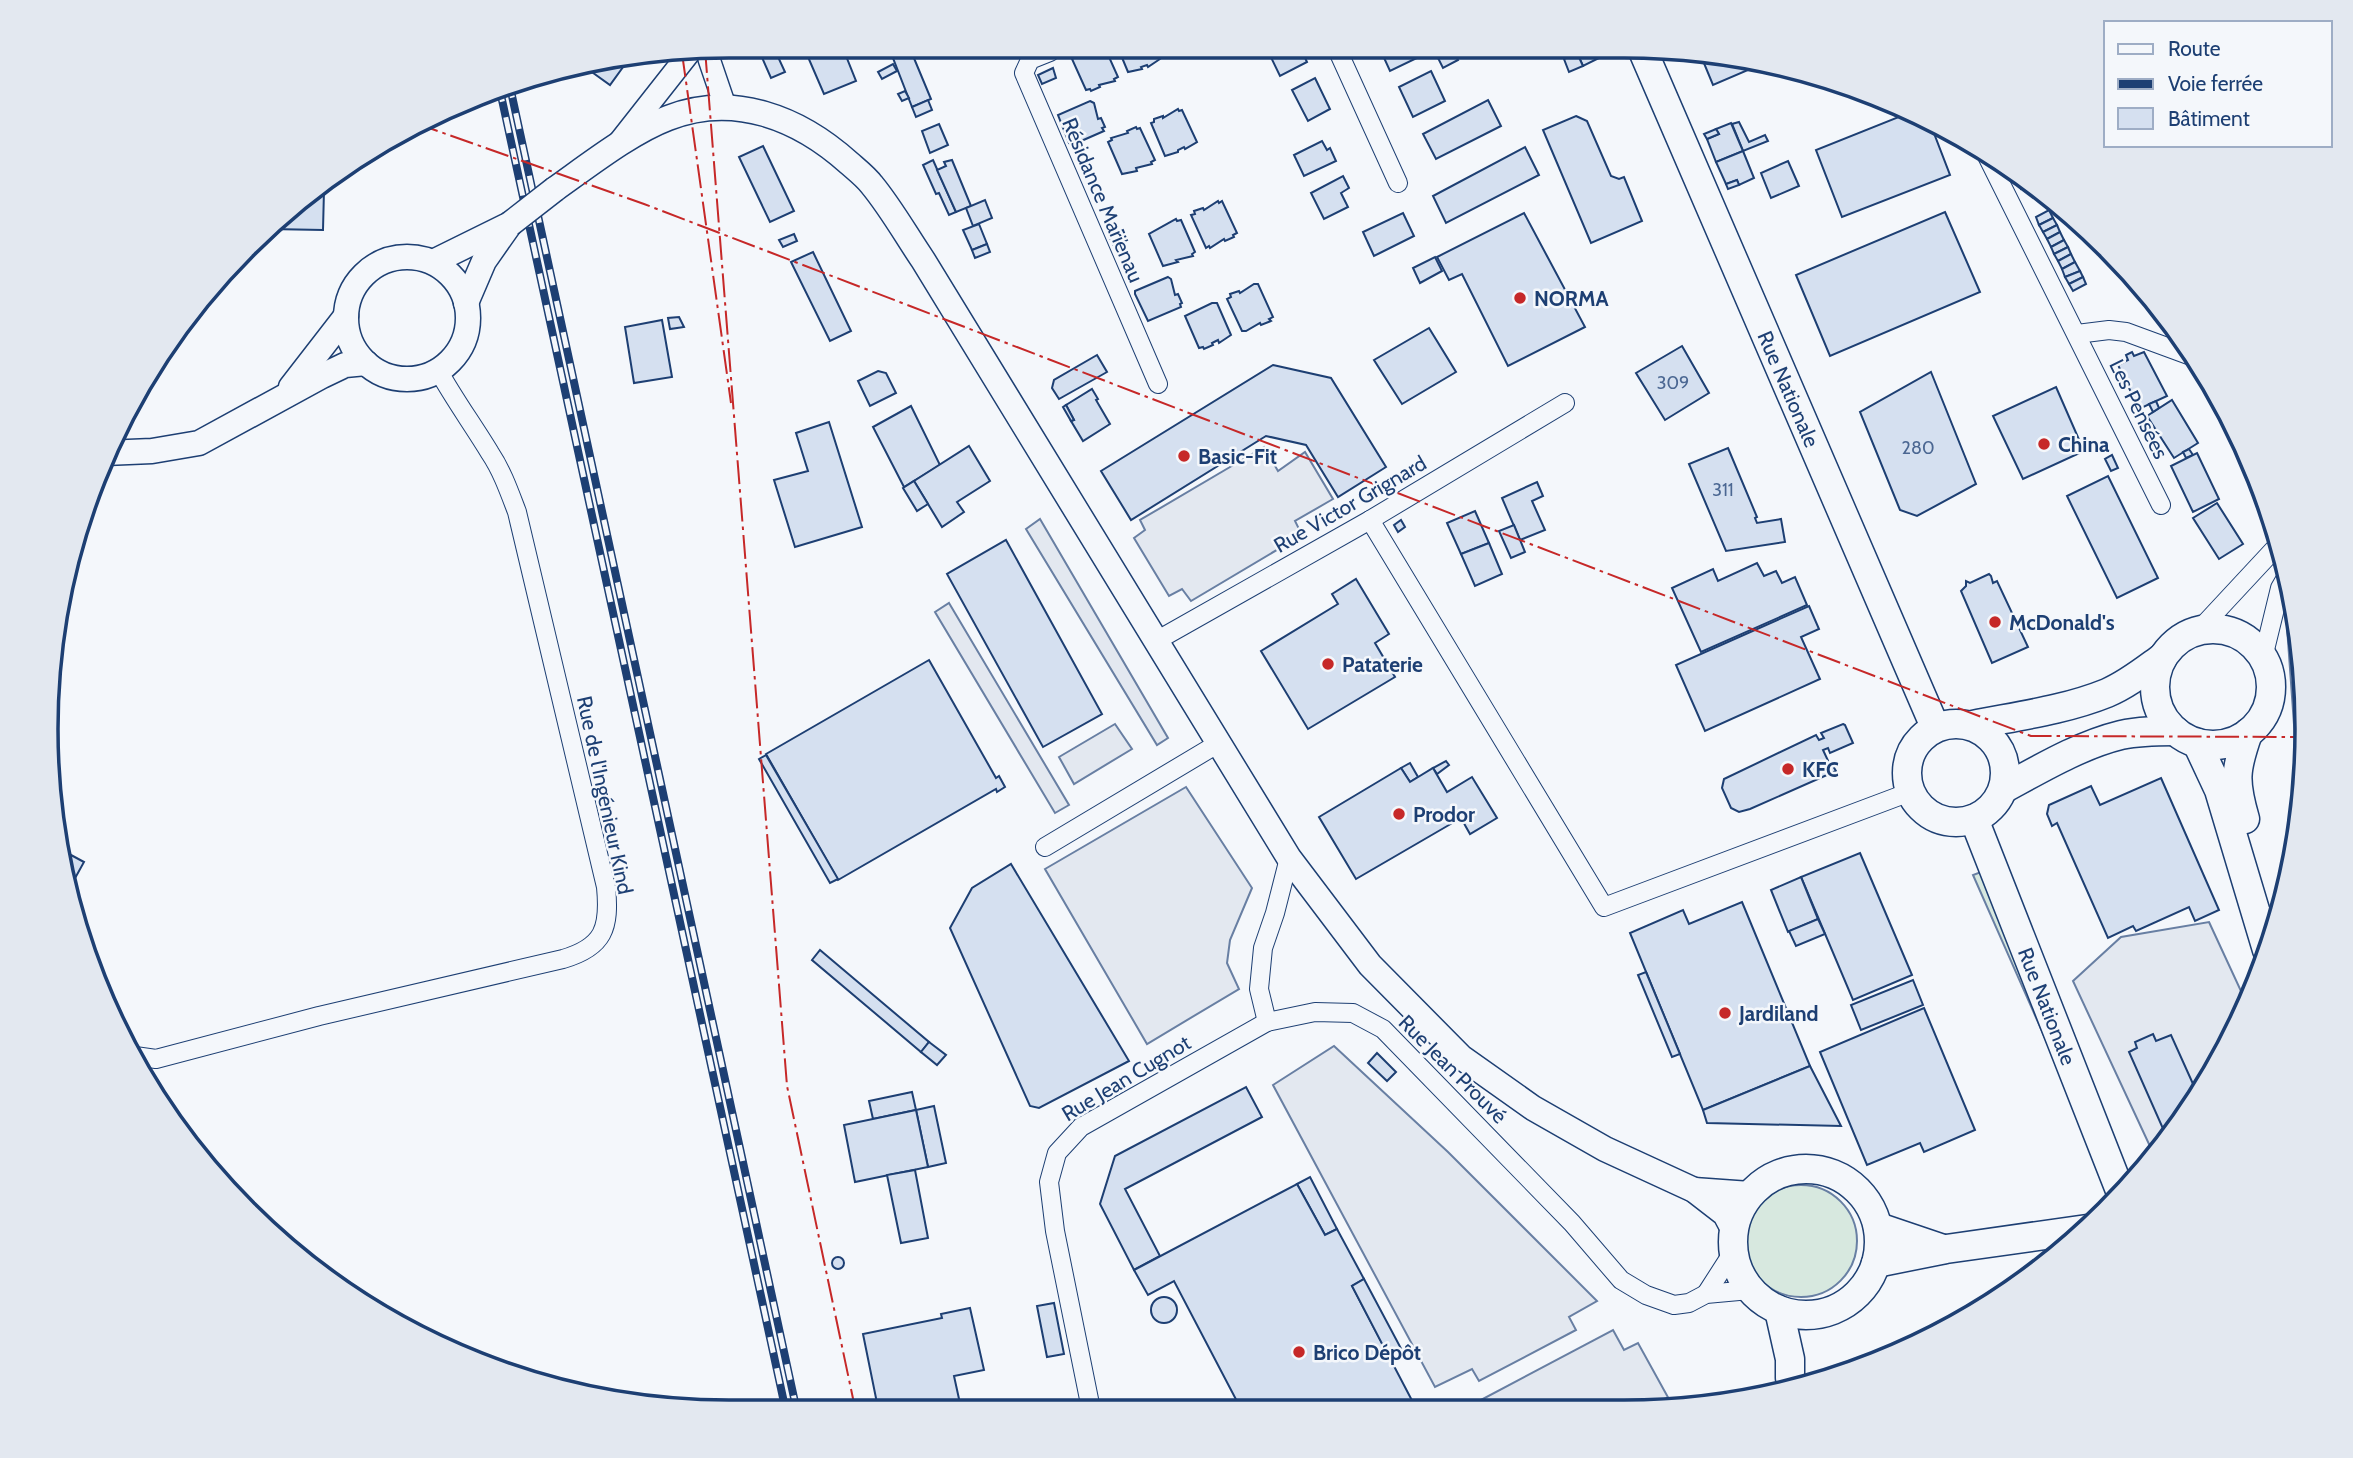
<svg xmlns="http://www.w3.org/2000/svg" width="2353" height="1458" viewBox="0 0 2353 1458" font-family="Cabin,sans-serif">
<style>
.green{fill:#d7e8df;stroke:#687fa3;stroke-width:2}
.parking{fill:#e3e8f0;stroke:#687fa3;stroke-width:2}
.building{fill:#d5e0f0;stroke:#1d3f73;stroke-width:2}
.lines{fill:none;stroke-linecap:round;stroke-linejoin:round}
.minor-casing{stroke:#1d3f73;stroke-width:20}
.tertiary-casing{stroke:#1d3f73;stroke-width:24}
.secondary-casing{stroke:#1d3f73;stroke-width:27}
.primary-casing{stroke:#1d3f73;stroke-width:31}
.motorway-casing{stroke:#1d3f73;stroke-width:34}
.minor{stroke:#f4f7fb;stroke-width:18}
.tertiary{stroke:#f4f7fb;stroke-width:21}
.secondary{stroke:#f4f7fb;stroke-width:24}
.primary{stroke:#f4f7fb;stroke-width:28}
.motorway{stroke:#f4f7fb;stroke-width:32}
.rail-casing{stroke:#1d3f73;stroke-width:8}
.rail{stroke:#f4f7fb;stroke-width:5;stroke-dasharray:16;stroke-linecap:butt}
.secondary-bridge-casing{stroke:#1d3f73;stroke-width:27;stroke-linecap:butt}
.secondary-bridge{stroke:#f4f7fb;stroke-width:24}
.power{stroke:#c62828;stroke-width:2;stroke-dasharray:24 5 3.5 5;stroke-linecap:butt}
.poi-dot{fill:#c62828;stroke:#f4f7fb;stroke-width:2.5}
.labels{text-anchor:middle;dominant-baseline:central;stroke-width:5;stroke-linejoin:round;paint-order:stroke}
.number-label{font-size:18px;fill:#4b6792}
.street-label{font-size:21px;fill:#1d3f73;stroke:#f4f7fb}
.poi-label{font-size:21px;font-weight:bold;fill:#1d3f73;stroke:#f4f7fb;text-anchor:start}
.rim{fill:none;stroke:#1d3f73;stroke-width:3.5}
</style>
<rect width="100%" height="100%" fill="#f4f7fb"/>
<g class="green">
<polygon points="1981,872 2060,1072 1973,875"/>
<circle cx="1801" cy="1241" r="56"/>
</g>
<g class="parking">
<polygon points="1264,447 1278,471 1305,452 1333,499 1295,521 1302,535 1191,601 1182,589 1169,596 1134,538 1145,530 1140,520"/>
<polygon points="1040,519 1168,738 1157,745 1026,529"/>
<polygon points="949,603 1069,805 1055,813 935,612"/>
<polygon points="2295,612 2302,639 2306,773 2300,808 2287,627"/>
<polygon points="1115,724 1132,749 1074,784 1059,757"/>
<polygon points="1186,787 1252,888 1230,940 1227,963 1239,989 1147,1044 1045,869"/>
<polygon points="2209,922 2247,1004 2237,1031 2167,1145 2155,1157 2073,981 2121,937"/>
<polygon points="1334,1046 1448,1152 1597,1301 1569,1317 1576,1330 1479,1381 1472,1369 1435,1387 1273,1085"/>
<polygon points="1613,1330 1624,1350 1638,1343 1675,1410 1462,1410"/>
</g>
<g class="building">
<polygon points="757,46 773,46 785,72 771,78"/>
<polygon points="835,46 842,46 856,81 824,94 808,57"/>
<polygon points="864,46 878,46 880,52 868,57"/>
<polygon points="888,46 906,47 908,52 893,58"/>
<polygon points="1090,48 1105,48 1118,77 1114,79 1115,81 1099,85 1100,87 1091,91 1090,89 1086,90 1072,59 1076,57 1075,55 1091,50"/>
<polygon points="1118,48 1155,48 1160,59 1148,67 1147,65 1141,67 1142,69 1128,72"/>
<polygon points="1267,49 1301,49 1307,62 1280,76"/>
<polygon points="1380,49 1420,50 1423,55 1390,71"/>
<polygon points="1434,50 1453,50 1438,58"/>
<polygon points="1453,50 1458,60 1443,68 1438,58"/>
<polygon points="911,51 931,99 912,107 893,58"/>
<polygon points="1584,51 1598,51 1601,57 1583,66 1577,53"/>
<polygon points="1713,51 1762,64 1713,85 1701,56"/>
<polygon points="1577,53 1583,66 1569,72 1564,59"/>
<polygon points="626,63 610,85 589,70 590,68"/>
<polygon points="893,64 897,71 882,79 878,72"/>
<polygon points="1053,68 1056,78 1042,84 1038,75"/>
<polygon points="1431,71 1445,101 1413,117 1399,87"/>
<polygon points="1315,78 1330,109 1308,121 1292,90"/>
<polygon points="905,91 909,98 902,101 898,94"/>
<polygon points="928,100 932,110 916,117 912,107"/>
<polygon points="1488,100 1501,126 1436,159 1423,134"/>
<polygon points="1090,101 1094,103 1098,119 1101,118 1105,127 1102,128 1104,131 1072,145 1069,143 1058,115"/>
<polygon points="1178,109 1179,111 1182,110 1197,142 1185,149 1184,147 1178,150 1178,152 1165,156 1151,123 1154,122 1154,119 1163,116 1163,118"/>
<polygon points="1911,112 1930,123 1950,175 1842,217 1816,150"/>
<polygon points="1576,116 1587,121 1611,176 1619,179 1624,177 1642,221 1591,243 1543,130"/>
<polygon points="1739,122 1749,142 1765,135 1768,141 1743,151 1732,124"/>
<polygon points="1731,123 1743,151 1716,162 1707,139 1719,134 1716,129"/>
<polygon points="939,124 948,145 930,153 922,131"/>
<polygon points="1136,127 1137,129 1140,128 1155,160 1151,162 1152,164 1136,168 1137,171 1122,174 1108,142 1112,140 1111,138 1128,133 1127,131"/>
<polygon points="1716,129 1719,134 1707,139 1704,134"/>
<polygon points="1322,141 1327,150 1330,148 1336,161 1304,176 1294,155"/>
<polygon points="763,146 794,211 770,222 739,157"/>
<polygon points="1525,147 1539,175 1446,223 1433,196"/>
<polygon points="1743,151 1754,178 1739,185 1737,180 1726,184 1716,162"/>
<polygon points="933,160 956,212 949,215 939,193 936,194 923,165"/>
<polygon points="952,160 971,206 956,212 937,170 946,166 944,162"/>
<polygon points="1788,161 1799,186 1771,198 1761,173"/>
<polygon points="1343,176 1349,188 1341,193 1348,207 1324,219 1311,193"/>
<polygon points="2023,177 2034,183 2021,189 2017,180"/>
<polygon points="1737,180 1739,185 1728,189 1726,184"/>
<polygon points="310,190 324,190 323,230 271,229"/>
<polygon points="985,200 992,218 973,226 966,208"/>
<polygon points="1218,201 1219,203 1222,201 1237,233 1233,235 1234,237 1225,241 1224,239 1210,248 1209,246 1206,248 1191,215 1195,214 1194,211 1203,208 1204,210"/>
<polygon points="2049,210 2053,218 2039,225 2036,217"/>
<polygon points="1945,212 1980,292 1830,356 1796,275"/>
<polygon points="1403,213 1414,236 1374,256 1363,232"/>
<polygon points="1524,213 1585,327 1508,366 1462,274 1449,280 1437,257"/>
<polygon points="2053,218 2057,225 2043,232 2039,225"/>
<polygon points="1176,219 1177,221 1181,220 1195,252 1192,254 1193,256 1176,260 1178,262 1163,266 1149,234"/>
<polygon points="979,224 987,244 972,250 963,230"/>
<polygon points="2057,225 2060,232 2047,239 2043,232"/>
<polygon points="1123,230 1127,240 1114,246 1109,236"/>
<polygon points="2086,230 2099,242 2094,245"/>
<polygon points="2060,232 2064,240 2051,247 2047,239"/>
<polygon points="794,234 797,241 783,247 779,240"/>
<polygon points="2064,240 2068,247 2054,254 2051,247"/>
<polygon points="987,244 990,252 975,258 972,250"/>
<polygon points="2068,247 2071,254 2058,261 2054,254"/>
<polygon points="813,252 851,331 830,341 791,262"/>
<polygon points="2071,254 2075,262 2062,269 2058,261"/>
<polygon points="1435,257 1442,271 1420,283 1413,268"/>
<polygon points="2075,262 2080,271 2065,277 2062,269"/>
<polygon points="2080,271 2083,277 2069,284 2065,277"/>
<polygon points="1168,277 1171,279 1175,295 1178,294 1182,303 1180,304 1181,307 1148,321 1135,294 1135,291"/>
<polygon points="2083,277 2086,284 2073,291 2069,284"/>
<polygon points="1254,284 1258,284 1273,317 1269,319 1271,321 1261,325 1260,323 1246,331 1242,331 1227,299 1231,297 1230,294 1239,291 1240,293"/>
<polygon points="1212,303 1217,303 1231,335 1219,343 1218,340 1212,343 1213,345 1204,349 1203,347 1199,348 1185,316"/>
<polygon points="679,317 684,327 670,329 668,318"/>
<polygon points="662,320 672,377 634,383 625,327"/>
<polygon points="1429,328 1456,372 1402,404 1374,360"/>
<polygon points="1682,346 1709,393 1665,420 1636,373"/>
<polygon points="2132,352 2134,356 2144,352 2167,396 2139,409 2118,365 2128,360 2126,355"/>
<polygon points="1097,355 1107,372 1059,399 1052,388 1054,380"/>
<polygon points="1273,365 1331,378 1386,467 1338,497 1306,445 1266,436 1131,520 1101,471"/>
<polygon points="878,371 886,373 896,393 870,406 858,381"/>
<polygon points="1931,372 1976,484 1917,516 1900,510 1860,412"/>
<polygon points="2056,387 2084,451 2023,479 1993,416"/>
<polygon points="1092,389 1098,399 1096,400 1110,424 1083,441 1071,421 1074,420 1066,405"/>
<polygon points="2172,400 2198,443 2174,458 2147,416"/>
<polygon points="2156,401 2159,408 2153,412 2149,404"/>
<polygon points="1066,405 1074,420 1071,421 1063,407"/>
<polygon points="911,406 940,465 904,487 873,427"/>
<polygon points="829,422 862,527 795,547 774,480 808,471 796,433"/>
<polygon points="969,446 990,481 957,502 964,512 942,527 914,481"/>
<polygon points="1728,448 1757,517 1755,518 1757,523 1781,519 1785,542 1726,551 1689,464"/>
<polygon points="2189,449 2193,455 2186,458 2183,452"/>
<polygon points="2244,450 2264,494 2262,495 2242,451"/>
<polygon points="2197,453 2219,499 2193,512 2171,466"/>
<polygon points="2112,455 2118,468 2111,471 2105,459"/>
<polygon points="2108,476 2158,578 2117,598 2067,496"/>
<polygon points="914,481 928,504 917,511 903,488"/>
<polygon points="1537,482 1543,496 1532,501 1545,530 1520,540 1502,498"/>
<polygon points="2217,503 2243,544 2219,559 2193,518"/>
<polygon points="1475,511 1489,543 1461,554 1447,523"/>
<polygon points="1401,520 1405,527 1398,532 1394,525"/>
<polygon points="1514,525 1525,552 1511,558 1499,531"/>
<polygon points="1006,540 1102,714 1043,747 947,574"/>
<polygon points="1489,543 1502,574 1475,586 1461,554"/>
<polygon points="1757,563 1764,576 1776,571 1782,583 1795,577 1807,605 1701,652 1672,588 1713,569 1718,581"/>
<polygon points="1989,574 1991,576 1993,583 1997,581 2028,647 1992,663 1961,591 1966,586 1966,581 1970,583"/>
<polygon points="1356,579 1389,634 1375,643 1395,677 1308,729 1261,651 1338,604 1332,594"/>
<polygon points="1809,606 1819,629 1801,637 1820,679 1705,731 1676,665"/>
<polygon points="929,660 996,778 999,776 1005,787 997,792 996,789 838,880 766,754"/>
<polygon points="1843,724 1845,725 1853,743 1830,753 1828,748 1823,750 1831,767 1833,766 1836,771 1750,809 1739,812 1731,808 1722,788 1724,779 1816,735 1819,740 1824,738 1821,733"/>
<polygon points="766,755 838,879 830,883 759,759"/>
<polygon points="1446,761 1449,765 1437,774 1433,768"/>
<polygon points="1410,763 1418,777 1410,782 1401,768"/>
<polygon points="1401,768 1410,782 1433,768 1447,792 1472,777 1497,818 1470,834 1461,818 1356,879 1319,817"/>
<polygon points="2161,778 2219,910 2195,921 2189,907 2136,931 2133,926 2108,938 2057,823 2052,826 2047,814 2049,805 2091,786 2100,805"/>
<polygon points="58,848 84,862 68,891 65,877 71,866 61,860"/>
<polygon points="1860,853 1912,975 1853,1000 1801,877"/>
<polygon points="1011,864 1129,1061 1039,1108 1030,1106 950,928 972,888"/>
<polygon points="1801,877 1818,919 1788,932 1771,890"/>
<polygon points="1742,902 1810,1066 1703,1110 1630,933 1683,910 1689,924"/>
<polygon points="1818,919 1825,934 1796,946 1789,931"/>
<polygon points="820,950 929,1042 921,1052 812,960"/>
<polygon points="1646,972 1680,1054 1672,1057 1638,975"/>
<polygon points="1913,980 1923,1005 1861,1030 1851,1005"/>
<polygon points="1924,1008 1975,1130 1924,1152 1920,1143 1867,1165 1820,1052"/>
<polygon points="2153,1034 2156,1041 2171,1035 2198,1095 2168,1140 2129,1052 2137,1048 2135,1042"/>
<polygon points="929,1042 946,1055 937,1065 921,1052"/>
<polygon points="1377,1053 1396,1072 1387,1081 1368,1063"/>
<polygon points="1810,1066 1841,1126 1707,1123 1703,1110"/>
<polygon points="1246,1087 1262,1117 1125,1189 1160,1256 1134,1270 1100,1204 1115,1156"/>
<polygon points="912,1092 916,1110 873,1119 869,1101"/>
<polygon points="934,1106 946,1163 928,1167 916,1110"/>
<polygon points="916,1110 928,1167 855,1182 844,1125"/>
<polygon points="915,1170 928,1238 901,1243 887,1175"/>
<polygon points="1310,1177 1337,1229 1325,1235 1297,1184"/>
<polygon points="1297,1184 1325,1235 1337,1229 1364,1279 1352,1286 1417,1410 1241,1409 1174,1281 1148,1295 1134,1270"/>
<circle cx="838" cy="1263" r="6"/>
<polygon points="1364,1279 1405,1356 1392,1363 1352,1286"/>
<circle cx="1164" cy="1310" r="13"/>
<polygon points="1054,1303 1064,1354 1047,1357 1037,1306"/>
<polygon points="970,1308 984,1370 954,1376 961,1408 878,1408 863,1334 942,1318 941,1314"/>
</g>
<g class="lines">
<g class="minor-casing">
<g id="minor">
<polyline points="1055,47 1050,52 1030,60 1024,73 1158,384"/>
<polyline points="1337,49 1398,183"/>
<polyline points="1987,156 2161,505"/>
<polyline points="2077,334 2109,330 2126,332 2194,357"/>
<polyline points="1370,520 1604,907 1910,792"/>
<polyline points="2199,630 2279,544"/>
<polyline points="1156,641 1370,520 1565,403"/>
<polyline points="2263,658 2280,588 2287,576"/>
<polyline points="1045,847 1219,743"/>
<polyline points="1267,1022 1259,989 1263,948 1275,913 1289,858"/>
<path d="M135,1056l21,3 163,-43 244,-57c41,-12 47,-31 43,-72l-89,-375c-8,-21 -15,-41 -27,-59 -17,-28 -36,-54 -52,-83"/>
<polyline points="1706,1294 1733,1252"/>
<polyline points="1091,1409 1055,1231 1049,1182 1057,1153 1081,1127 1267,1022 1315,1012 1353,1013 1383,1029 1572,1223 1621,1280 1646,1295 1674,1305 1689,1303 1706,1294 1750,1290"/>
</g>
</g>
<g class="tertiary-casing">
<g id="tertiary">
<polyline points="710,49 709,59 725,106"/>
<polyline points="620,141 690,52"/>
</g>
</g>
<g class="secondary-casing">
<g id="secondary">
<path d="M555,189c34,-24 76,-57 113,-71 66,-26 131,0 181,45 8,7 17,14 23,22 19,23 34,50 51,75l366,598 81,107 91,92 72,51 72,41 89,41 31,24 8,15"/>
<circle cx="407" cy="318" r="61"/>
<polyline points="433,262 506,226"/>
<polyline points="466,303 484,261 510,224"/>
<polyline points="291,387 346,316"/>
<polyline points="105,453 152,451 199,443 322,376 345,365 366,363"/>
<polyline points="1694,1190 1750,1194"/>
</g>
</g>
<g class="primary-casing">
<g id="primary">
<path id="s1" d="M1643,51l292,676"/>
<circle cx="2213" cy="687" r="58"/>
<circle cx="1956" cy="773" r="49"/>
<path d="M1973,725c45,-9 92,-15 134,-32 21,-9 38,-23 56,-36"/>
<polyline points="2197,743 2219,790 2267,950"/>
<path d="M2003,789c37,-20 77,-44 118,-54 18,-4 36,-4 54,-4"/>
<path id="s2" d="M1974,819l147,374"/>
<path d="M2245,819c-11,-38 -10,-49 3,-86"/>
<circle cx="1806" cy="1242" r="73"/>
<polyline points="1878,1227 1943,1249"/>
<polyline points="1876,1263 1946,1249 2087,1229"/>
<polyline points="1779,1310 1790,1359 1790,1378 1794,1390"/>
</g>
</g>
<g class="motorway-casing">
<polyline id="motorway" points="2275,922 2276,927"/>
</g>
<use href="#minor" class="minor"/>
<use href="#tertiary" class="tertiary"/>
<use href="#secondary" class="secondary"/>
<use href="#primary" class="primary"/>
<use href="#motorway" class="motorway"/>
<g class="rail-casing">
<g id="rail">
<polyline points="509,82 796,1407"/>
<polyline points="499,86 785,1407"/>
</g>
</g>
<use href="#rail" class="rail"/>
<g class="secondary-bridge-casing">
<polyline id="secondary-bridge" points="510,224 555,189"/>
</g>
<use href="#secondary-bridge" class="secondary-bridge"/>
<g class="power">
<polyline points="705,49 787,1086 855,1408"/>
<polyline points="682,53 731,403"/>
<polyline points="415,123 644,204 2031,736 2305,737"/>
</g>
</g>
<g class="poi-dot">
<circle cx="1520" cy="298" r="7"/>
<circle cx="2044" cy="444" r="7"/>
<circle cx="1184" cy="456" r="7"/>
<circle cx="1995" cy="622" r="7"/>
<circle cx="1328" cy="664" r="7"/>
<circle cx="1788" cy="769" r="7"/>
<circle cx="1399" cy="814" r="7"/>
<circle cx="1725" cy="1013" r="7"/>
<circle cx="1299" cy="1352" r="7"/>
</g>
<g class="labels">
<g class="number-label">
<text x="1673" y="383">309</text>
<text x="1918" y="448">280</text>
<text x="1723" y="490">311</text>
</g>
<g class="street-label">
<text transform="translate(1103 200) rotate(67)">Résidance Marienau</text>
<text stroke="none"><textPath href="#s1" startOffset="368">Rue Nationale</textPath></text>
<text transform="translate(2139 409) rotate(64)">Les Pensées</text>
<text transform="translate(1350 504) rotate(-30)">Rue Victor Grignard</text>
<text transform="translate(605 795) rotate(78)">Rue de l'Ingénieur Kind</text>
<text stroke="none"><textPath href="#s2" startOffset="201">Rue Nationale</textPath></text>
<text transform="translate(1453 1069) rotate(45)">Rue Jean Prouvé</text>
<text transform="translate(1126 1078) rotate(-31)">Rue Jean Cugnot</text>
</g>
<g class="poi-label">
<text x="1534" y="298">NORMA</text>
<text x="2058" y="444">China</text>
<text x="1198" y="456">Basic-Fit</text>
<text x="2009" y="622">McDonald's</text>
<text x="1342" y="664">Pataterie</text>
<text x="1802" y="769">KFC</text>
<text x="1413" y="814">Prodor</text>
<text x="1739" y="1013">Jardiland</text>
<text x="1313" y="1352">Brico Dépôt</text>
</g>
</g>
<path d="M0 0H2353V1458H0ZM729 58H1624A671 671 0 0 1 2295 729V729A671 671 0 0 1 1624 1400H729A671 671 0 0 1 58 729V729A671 671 0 0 1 729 58Z" fill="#e3e8f0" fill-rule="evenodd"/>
<path class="rim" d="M729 58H1624A671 671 0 0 1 2295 729V729A671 671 0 0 1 1624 1400H729A671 671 0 0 1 58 729V729A671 671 0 0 1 729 58Z"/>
<rect x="2104" y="21" width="228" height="126" fill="#f4f7fb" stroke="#9eadc5" stroke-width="2"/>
<rect x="2118" y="44" width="35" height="10" fill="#f4f7fb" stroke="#9eadc5" stroke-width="2"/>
<text x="2168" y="56" font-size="21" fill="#1d3f73">Route</text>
<rect x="2118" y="79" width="35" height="10" fill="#1d3f73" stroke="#9eadc5" stroke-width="2"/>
<text x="2168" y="91" font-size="21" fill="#1d3f73">Voie ferrée</text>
<rect x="2118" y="108" width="35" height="21" fill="#d5e0f0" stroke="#9eadc5" stroke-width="2"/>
<text x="2168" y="126" font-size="21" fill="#1d3f73">Bâtiment</text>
</svg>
